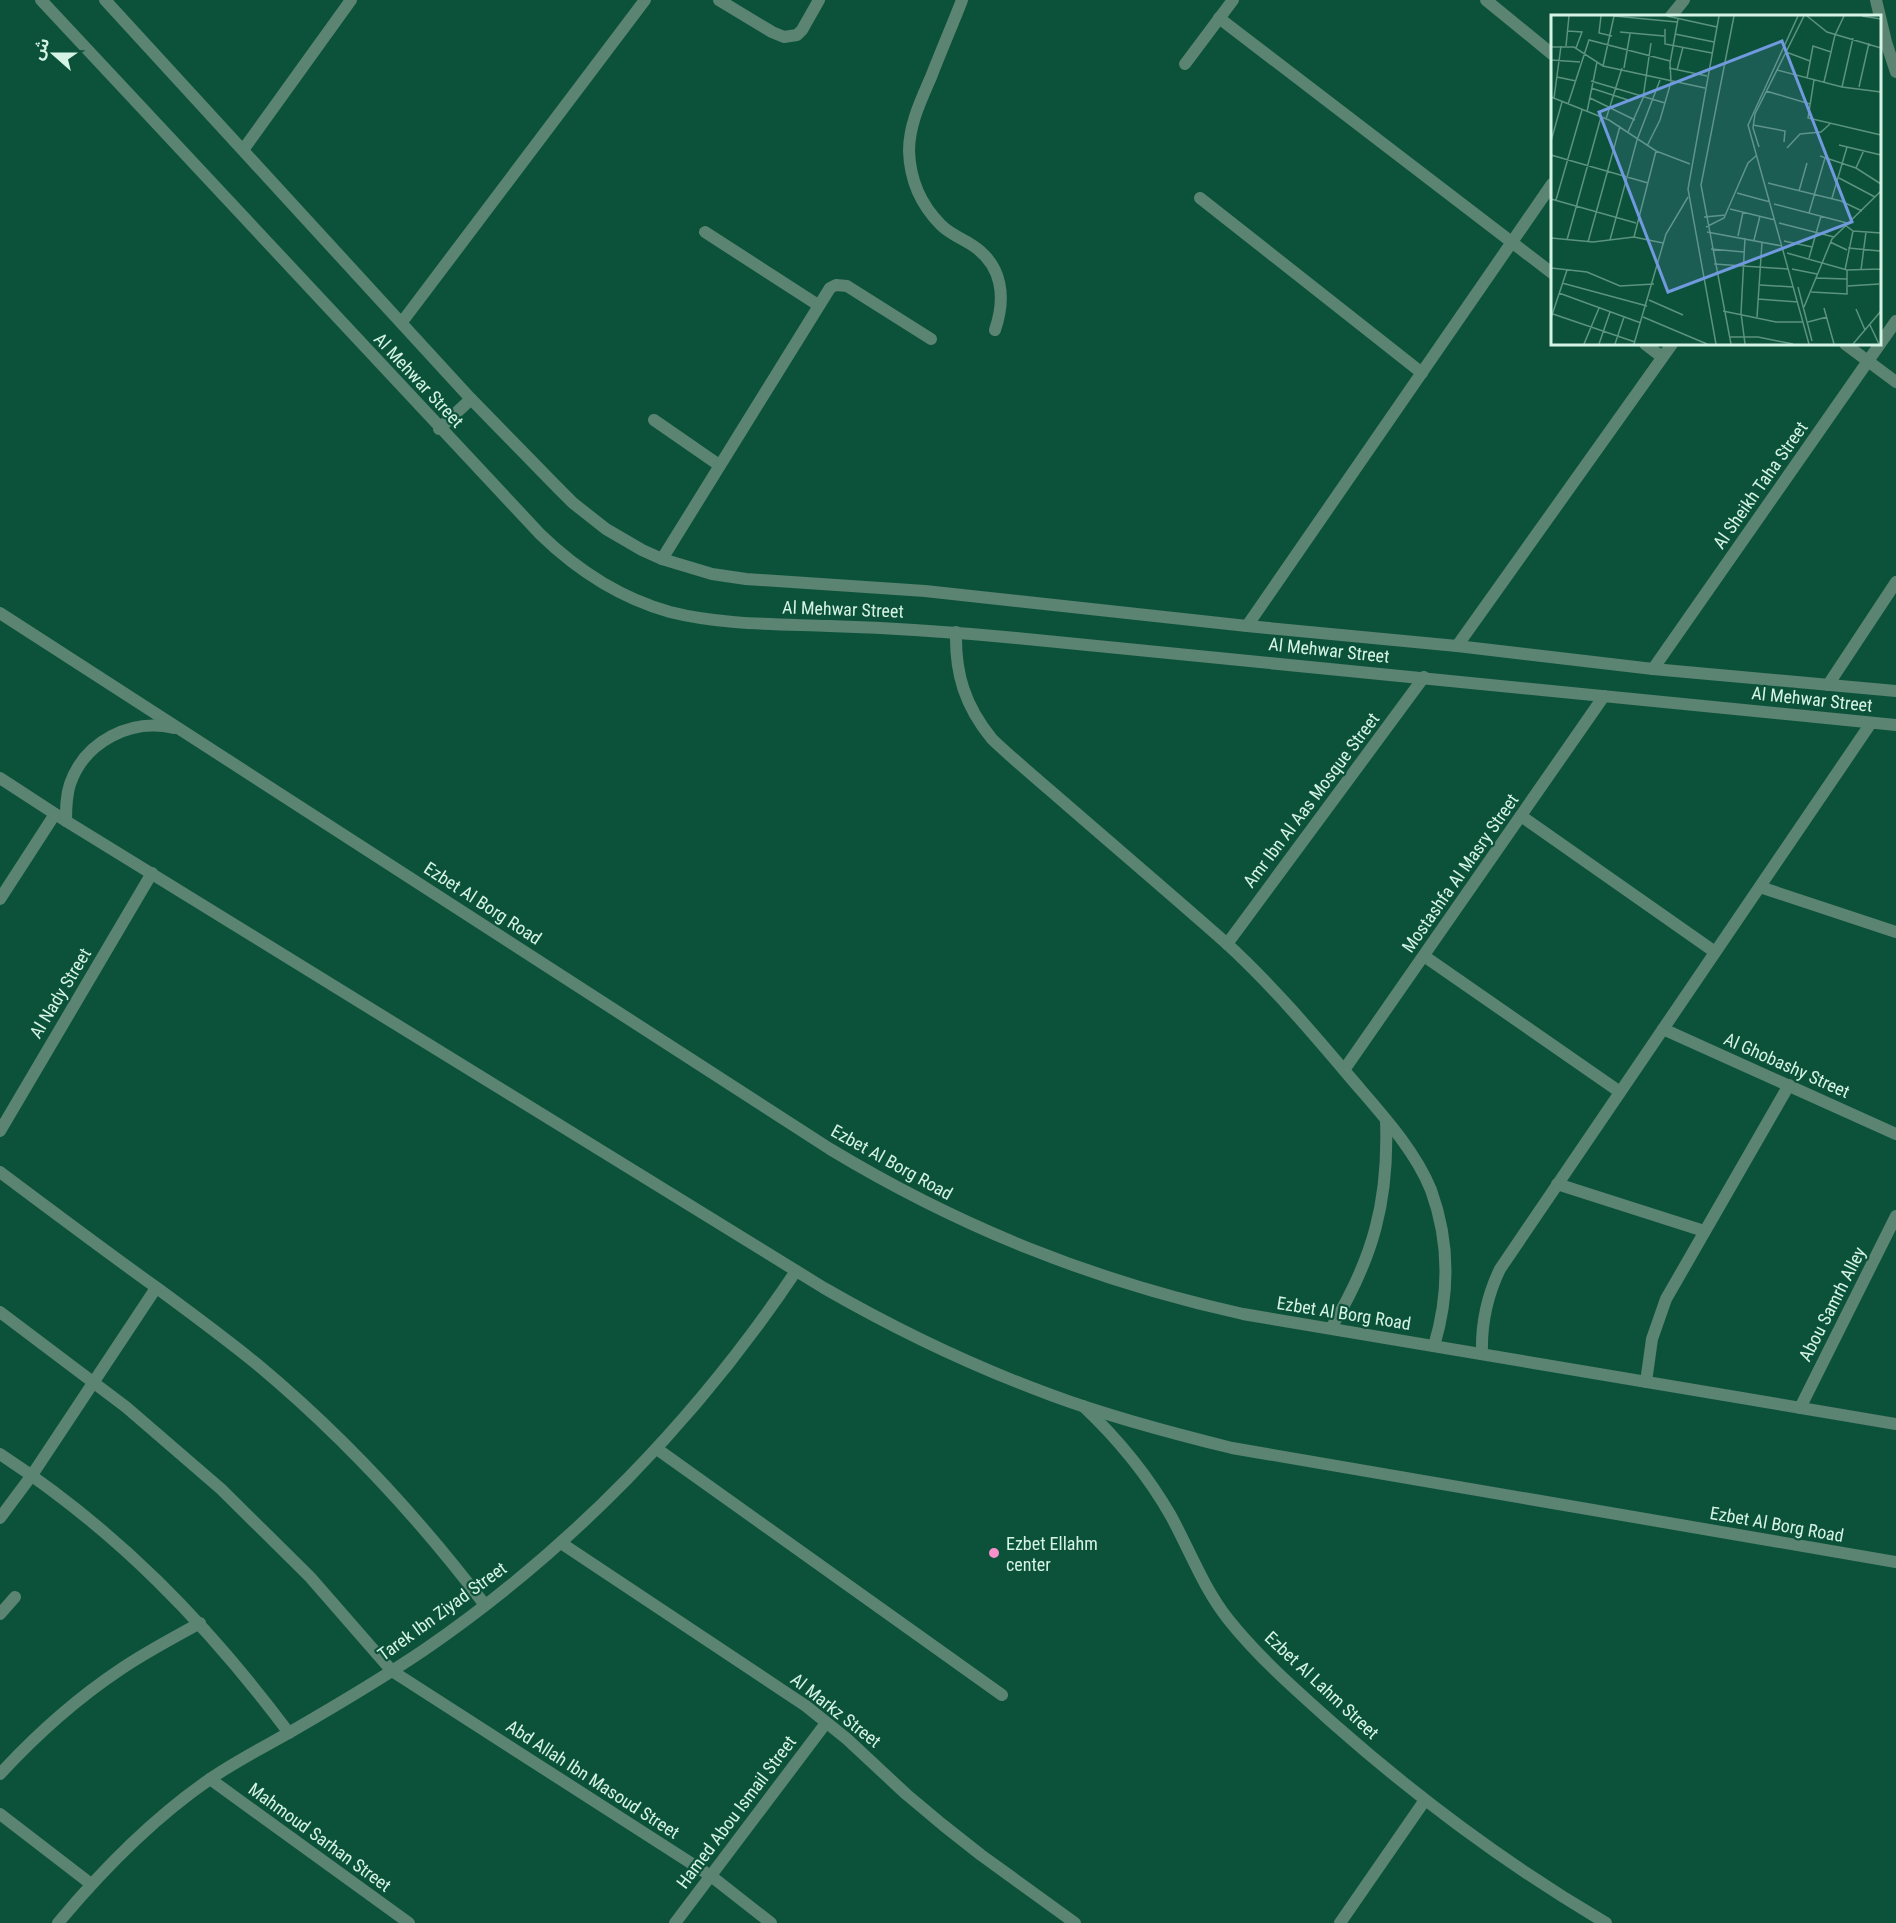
<svg xmlns="http://www.w3.org/2000/svg" width="1896" height="1923" viewBox="0 0 1896 1923" font-family="'Roboto Condensed','Noto Sans Arabic',sans-serif">
<style>
.lines{fill:none;stroke-linecap:round;stroke-linejoin:round}
.service{stroke:#5b8472;stroke-width:12}
.minor{stroke:#5b8472;stroke-width:12}
.tertiary{stroke:#5b8472;stroke-width:12}
.poi-dot{fill:#f890cc;stroke:#0c523b;stroke-width:2}
.labels{text-anchor:middle;dominant-baseline:central;stroke-width:4.5;stroke-linejoin:round;paint-order:stroke}
.street-label{font-size:18px;fill:#d5f4e5;stroke:#0c523b}
.poi-label{font-size:18px;fill:#d5f4e5;stroke:#0c523b;text-anchor:start}
.inset-road{fill:none;stroke:#5c937f;stroke-width:1.5}
.view{fill:#7099de;fill-opacity:0.15;stroke:#7099de;stroke-width:3}
.inset-edge{fill:none;stroke:#d5f4e5;stroke-width:3}
</style>
<rect width="100%" height="100%" fill="#0c523b"/>
<g class="lines">
<polyline class="service" points="657,1449 1002,1695"/>
<g class="minor">
<polyline points="719,0 772,32 784,37 797,35 802,30 819,0"/>
<path d="M962,0c-10,26 -21,51 -31,77 -10,23 -22,48 -22,74 1,29 12,54 32,74 9,9 20,13 31,20 31,20 34,53 23,85"/>
<polyline points="1486,0 1552,54"/>
<polyline points="1876,0 1886,42 1896,72"/>
<polyline points="1671,16 1684,0"/>
<polyline points="1219,18 1552,273"/>
<polyline points="1185,64 1233,0"/>
<polyline points="243,150 351,0"/>
<polyline points="1200,198 1422,373"/>
<polyline points="705,232 818,305"/>
<polyline points="402,322 645,0"/>
<polyline points="1645,344 1662,357"/>
<polyline points="1845,344 1896,382"/>
<polyline points="654,420 719,465"/>
<polyline points="662,559 830,288 836,285 847,286 931,339"/>
<polyline points="1247,626 1552,184"/>
<path d="M956,632c-1,42 9,74 36,107 24,23 50,44 75,66 53,46 106,91 158,137 45,41 85,88 124,134 29,34 65,72 82,114 19,52 19,103 3,156"/>
<polyline points="1457,646 1672,344"/>
<polyline points="1653,669 1896,321"/>
<polyline points="1828,685 1896,582"/>
<polyline points="1521,816 1715,952"/>
<polyline points="1760,887 1896,932"/>
<polyline points="0,899 55,814"/>
<polyline points="1227,944 1424,677"/>
<polyline points="1424,956 1620,1092"/>
<polyline points="1663,1029 1896,1134"/>
<polyline points="1344,1070 1604,696"/>
<polyline points="0,1131 152,873"/>
<path d="M0,1172c52,39 104,78 157,116 34,25 68,50 101,77 85,71 160,152 227,240"/>
<polyline points="1557,1184 1704,1231"/>
<polyline points="0,1312 126,1407 221,1489 310,1577 392,1671 711,1876 771,1923"/>
<path d="M1331,1328c42,-69 58,-127 55,-207"/>
<path d="M1482,1354c-1,-31 5,-58 18,-85l371,-546"/>
<polyline points="1646,1382 1652,1339 1666,1299 1789,1085"/>
<path d="M1083,1406c35,33 64,68 88,110 19,35 32,71 57,103 31,39 70,73 107,106 84,74 174,141 271,198"/>
<polyline points="1800,1408 1896,1216"/>
<path d="M0,1454c116,76 206,168 289,279"/>
<polyline points="0,1518 32,1475 156,1288"/>
<polyline points="561,1543 806,1706 847,1739 906,1794 943,1825 981,1855 1075,1923"/>
<polyline points="0,1614 15,1597"/>
<path d="M0,1774c36,-39 76,-75 121,-105 25,-17 52,-31 79,-46"/>
<polyline points="210,1779 409,1923"/>
<polyline points="0,1814 91,1884"/>
<path d="M58,1923c45,-54 94,-104 152,-144 26,-18 54,-32 82,-48 45,-26 89,-52 132,-81 147,-101 273,-231 372,-379"/>
<polyline points="675,1923 826,1723"/>
<polyline points="1340,1923 1425,1800"/>
</g>
<g class="tertiary">
<path d="M41,0l499,534c37,36 80,64 130,78 52,13 106,12 159,14 63,2 125,6 187,12 294,28 587,59 880,87"/>
<polyline points="105,0 471,399 558,488 573,503 606,529 642,550 662,559 712,574 746,579 925,591 1247,626 1457,646 1653,669 1896,691"/>
<polyline points="439,429 471,399"/>
<path d="M0,613l830,536c131,79 264,132 413,165l653,110"/>
<path d="M0,778l66,43 758,467c73,42 148,78 227,107 59,22 120,38 181,53l664,114"/>
<path d="M66,821c0,-13 0,-25 4,-37 15,-43 61,-66 104,-56"/>
</g>
</g>
<circle class="poi-dot" cx="994" cy="1553" r="6"/>
<g class="labels">
<g class="street-label">
<text transform="translate(419 380) rotate(47)">Al Mehwar Street</text>
<text transform="translate(1760 485) rotate(-55)">Al Sheikh Taha Street</text>
<text transform="translate(843 609) rotate(2)">Al Mehwar Street</text>
<text transform="translate(1329 650) rotate(6)">Al Mehwar Street</text>
<text transform="translate(1812 699) rotate(6)">Al Mehwar Street</text>
<text transform="translate(1311 800) rotate(-53)">Amr Ibn Al Aas Mosque Street</text>
<text transform="translate(1460 873) rotate(-55)">Mostashfa Al Masry Street</text>
<text transform="translate(483 903) rotate(33)">Ezbet Al Borg Road</text>
<text transform="translate(60 993) rotate(-59)">Al Nady Street</text>
<text transform="translate(1787 1065) rotate(24)">Al Ghobashy Street</text>
<text transform="translate(892 1162) rotate(29)">Ezbet Al Borg Road</text>
<text transform="translate(1832 1304) rotate(-63)">Abou Samrh Alley</text>
<text transform="translate(1344 1313) rotate(9)">Ezbet Al Borg Road</text>
<text transform="translate(1777 1524) rotate(10)">Ezbet Al Borg Road</text>
<text transform="translate(442 1611) rotate(-36)">Tarek Ibn Ziyad Street</text>
<text transform="translate(1322 1685) rotate(43)">Ezbet Al Lahm Street</text>
<text transform="translate(836 1710) rotate(38)">Al Markz Street</text>
<text transform="translate(593 1779) rotate(33)">Abd Allah Ibn Masoud Street</text>
<text transform="translate(736 1812) rotate(-53)">Hamed Abou Ismail Street</text>
<text transform="translate(320 1837) rotate(36)">Mahmoud Sarhan Street</text>
</g>
<g class="poi-label">
<text x="1006" y="1543">Ezbet Ellahm<tspan x="1006" dy="21">center</tspan></text>
</g>
</g>
<g transform="translate(1551 15)">
<rect width="330" height="330" fill="#0c523b"/>
<path class="inset-road" d="M50,1l-2,17 13,3M63,1l63,6M116,1l50,11M247,1l-50,109 61,219M256,1l20,16 54,16M311,1l19,3M114,14v15l47,9M17,16l14,1 -6,16M69,17l44,4M124,19l39,8M15,31l3,-30M0,32h23l29,19 102,22M235,37l24,9M0,45l29,2M52,51l11,-50M73,53l6,-34M118,53l38,8M126,55l6,-23M226,55l65,17 39,5M6,62l19,4M256,63l6,-32 18,6M263,65l-6,38 73,17M40,66l74,22M273,67l11,-47 9,-19M291,72l11,-49M308,72l10,-44M40,73l40,13M215,76l44,13M0,82l58,23 47,31 34,13M3,83l7,-52M39,83l45,22M17,89l21,-64 81,21M36,97l10,-50M55,104l16,-51M202,110l32,6 -1,11M77,117l15,-34 8,-55M0,126l11,-39M288,130l42,10M96,131l13,-26 11,-38 -1,-19 8,-44M208,132l-6,-19 2,-14 49,-98M236,133l13,-14 21,-2 9,-8M0,140l97,28M269,141l36,12 25,16M305,153l8,-18M288,163l36,19M217,168l73,18 21,10M248,176l8,-28M186,178l33,9M281,183l15,-51M0,184l85,24M5,185l26,-90M223,189l73,19M179,194l45,11M258,198l16,-55M153,202l22,-2M228,208l55,14M294,210l8,6 28,2M155,212l18,-9 24,-55 9,-8M330,212v63M156,217l75,14M187,221l5,-24M83,222l22,-86M0,223l42,4 41,-5 29,6M16,225l34,-123M59,225l27,-100 23,-60M203,225l6,-24M233,226l28,6M37,227l32,-116M279,227l17,8M297,233l32,3M160,234l33,3M236,238l60,17 34,-1M258,243l12,-42M163,249l74,5M0,253l36,4 33,14 34,-2M241,254l25,5M294,255l8,-39M310,255l5,-38M265,263l31,1M11,268l85,23M209,270l33,2M297,271l31,-2M247,272l14,54M260,277l36,2v-24M8,278l82,30M207,284l40,3M98,285l34,15M253,292l28,-68 49,-48M273,293l10,36M305,294l9,21M172,296l53,11h27M2,299l82,28M92,302l64,27M206,302l5,-75M0,303l16,-48M257,307l19,-5M319,310l9,19M178,322h29l35,7M33,329l15,-36M48,329l11,-32M64,329l9,-27M83,329l32,-110 22,-37M165,329l-28,-155 31,-173M180,329l-30,-159 33,-169M194,329l-4,-31 4,-75M302,329l28,-33"/>
<path class="view" d="M231,26l70,181 -184,70 -69,-180z"/>
<rect width="330" height="330" class="inset-edge"/>
</g>
<g transform="translate(54 54) rotate(291)" stroke="#0c523b" stroke-width="4.5" paint-order="stroke">
<path d="M0-4.5L10 22L0 15L-10 22Z" fill="#d5f4e5"/>
<text y="-9" font-size="16" font-weight="bold" text-anchor="middle" fill="#d5f4e5">ش</text>
</g>
</svg>
